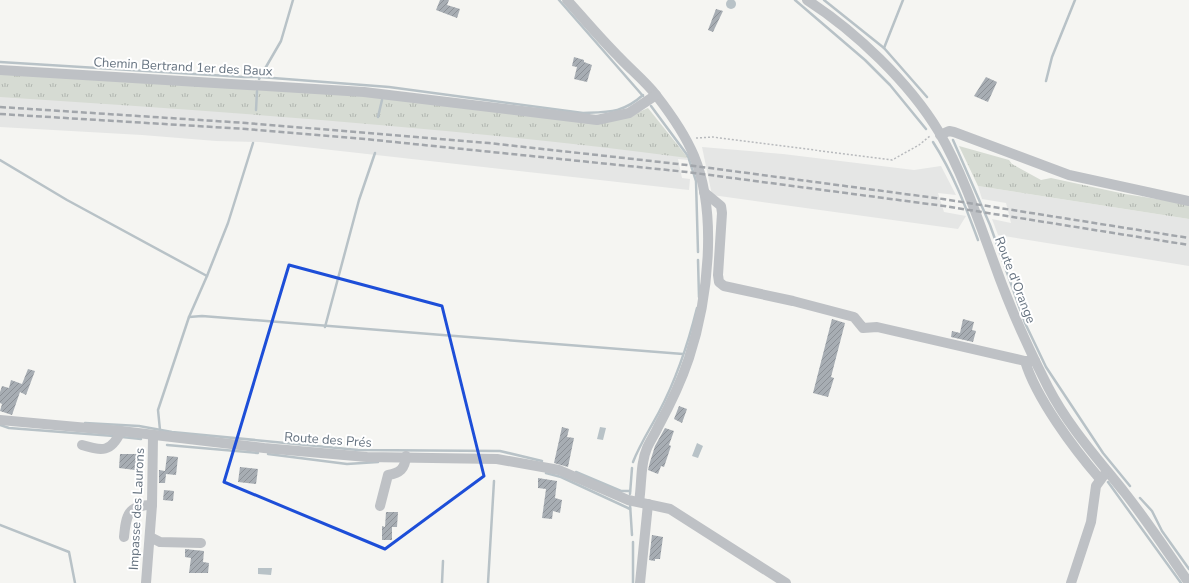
<svg xmlns="http://www.w3.org/2000/svg" width="1189" height="583" viewBox="0 0 1189 583" font-family="'Nunito Sans',sans-serif">
<style>
.built{fill:#e5e6e5}
.grass{fill:url(#grass-tufts)}
.water{fill:#b8c2c7}
.lines{fill:none;stroke-linecap:round;stroke-linejoin:round}
.stream{stroke:#b8c2c7;stroke-width:2.5}
.building{fill:url(#building-hatch)}
.path{stroke:#b8babd;stroke-width:1.5;stroke-dasharray:2 2;stroke-linecap:butt}
.minor{stroke:#bec1c5;stroke-width:10}
.rail{stroke:#a2a6ab;stroke-width:2.5;stroke-dasharray:6 3;stroke-linecap:butt}
.marked{fill:none;stroke:#1d4ed8;stroke-width:3;stroke-linejoin:round}
.labels{text-anchor:middle;dominant-baseline:central;stroke-width:4;stroke-linejoin:round;paint-order:stroke}
.street-label{font-size:13px;fill:#667380;stroke:#fff}
</style>
<defs>
<pattern id="grass-tufts" width="24" height="20" patternUnits="userSpaceOnUse"><rect width="24" height="20" fill="#d6dbd3"/><path d="M3 7l-1-3M5 7V3M7 7l1-3M15 17l-1-3M17 17v-4M19 17l1-3" fill="none" stroke="#b1b6b0"/></pattern>
<pattern id="building-hatch" width="6" height="6" patternUnits="userSpaceOnUse"><rect width="6" height="6" fill="#a7adb3"/><path d="M-1 1l2-2M0 6l6-6M5 7l2-2" fill="none" stroke="#8c9197"/></pattern>
</defs>
<rect width="100%" height="100%" fill="#f5f5f2"/>
<g class="built">
<polygon points="0,89 69,92 684,154 688,160 678,159 682,178 690,179 689,190 260,142 216,141 142,135 0,127"/>
<polygon points="702,147 783,154 914,170 941,166 956,195 938,193 944,212 966,216 958,229 712,195"/>
<polygon points="978,186 1189,219 1189,266 998,235 992,219 1011,223 1006,203 982,199"/>
</g>
<g class="grass">
<path d="M0,72l331,20 213,24 88,-1 16,-7 40,50c-229,-30 -458,-46 -688,-61z"/>
<polygon points="959,146 1009,160 1012,164 1041,180 1051,178 1125,194 1189,204 1189,219 978,186"/>
</g>
<g class="water">
<circle cx="731" cy="4" r="5"/>
<polygon points="600,427 606,428 603,440 597,439"/>
<polygon points="697,443 703,446 698,458 692,456"/>
<polygon points="258,568 272,568 271,575 258,574"/>
</g>
<g class="lines">
<g class="stream">
<polyline points="559,0 643,96"/>
<polyline points="795,0 865,60 890,85 926,129"/>
<polyline points="824,0 884,48 927,97"/>
<polyline points="884,48 903,0"/>
<path d="M0,62l244,15h16l129,10 194,26c26,-1 40,0 60,-18"/>
<polyline points="259,79 281,41 293,0"/>
<polyline points="1046,81 1052,57 1075,0"/>
<polyline points="651,106 688,156 696,181 698,252"/>
<polyline points="256,110 257,91"/>
<polyline points="378,117 382,100"/>
<polyline points="953,140 990,225 1025,323 1046,367 1103,453 1130,486"/>
<path d="M933,142c20,31 32,63 45,98"/>
<polyline points="0,160 67,200 207,276 189,317 158,410 160,430"/>
<polyline points="698,260 699,297"/>
<polyline points="207,276 228,223 253,143"/>
<path d="M189,317l13,-1c160,14 321,24 481,38"/>
<polyline points="325,327 359,200 375,153"/>
<polyline points="85,423 139,426 172,432 358,450 500,451 542,461"/>
<polyline points="0,425 9,428 114,436"/>
<polyline points="122,437 141,439"/>
<polyline points="167,445 258,453"/>
<polyline points="268,454 347,464 378,462"/>
<path d="M633,462c7,-18 17,-33 26,-50 17,-32 29,-68 38,-104"/>
<polyline points="576,472 621,491 630,491"/>
<polyline points="546,473 561,477 630,509"/>
<polyline points="1108,482 1181,583"/>
<polyline points="630,494 632,468"/>
<polyline points="1140,498 1152,511 1162,531 1189,569"/>
<polyline points="630,504 632,535"/>
<polyline points="0,525 69,552 75,583"/>
<polyline points="633,542 633,583"/>
<polyline points="442,583 443,561"/>
<polyline points="488,583 494,481"/>
</g>
</g>
<g class="building">
<polygon points="440,0 449,0 447,5 460,9 457,18 436,10"/>
<polygon points="716,9 723,11 713,32 708,30"/>
<polygon points="574,57 584,60 584,62 592,65 587,82 574,79 577,67 572,66"/>
<polygon points="986,77 997,82 988,102 974,96"/>
<polygon points="832,319 845,323 831,377 834,378 828,397 813,393"/>
<polygon points="963,319 974,322 972,330 976,331 973,342 951,337 952,331 960,333"/>
<polygon points="28,369 35,371 26,395 20,392 12,415 0,411 2,404 0,403 0,392 2,386 9,388 11,380 22,384"/>
<polygon points="679,406 687,409 682,423 674,419"/>
<polygon points="562,427 569,429 567,437 574,438 568,467 554,463"/>
<polygon points="665,428 674,431 669,445 671,446 664,467 661,466 658,474 648,470 650,462 655,446"/>
<polygon points="120,454 137,454 135,470 119,468"/>
<polygon points="167,456 178,457 176,475 166,474 165,483 159,483 159,470 165,471"/>
<polygon points="240,467 258,469 256,484 238,482"/>
<polygon points="538,478 557,481 555,498 562,500 560,513 553,511 552,519 542,518 546,489 538,488"/>
<polygon points="164,490 174,491 173,501 163,500"/>
<polygon points="386,512 398,512 397,527 392,527 392,540 382,540 382,526 385,527"/>
<polygon points="652,535 663,537 660,559 655,559 655,561 649,560"/>
<polygon points="185,549 204,551 203,562 209,563 208,573 189,573 191,558 185,557"/>
</g>
<g class="lines">
<polyline class="path" points="696,138 713,137 892,160 919,145 930,136"/>
<g class="minor">
<path d="M567,0c17,19 33,38 51,56 12,13 26,24 38,39 14,18 29,39 38,61 24,58 14,144 -5,202 -8,24 -19,47 -31,69 -3,7 -8,14 -11,21 -7,16 -5,36 -8,54"/>
<path d="M807,0c48,31 102,82 132,132 23,40 38,84 54,128 15,43 34,86 55,127 20,39 50,72 77,106 23,29 43,60 64,90"/>
<polyline points="0,70 364,92 597,120 629,113 656,95"/>
<polyline points="940,135 949,131 954,132 1069,175 1189,201"/>
<polyline points="704,192 721,206 722,213 718,275 719,282 724,286 793,301 854,317 863,328 877,327 1025,361 1035,361"/>
<path d="M1025,361c11,37 49,88 75,118"/>
<polyline points="0,420 121,431 264,448 367,457 497,459 559,470 628,500 670,509 786,583"/>
<path d="M82,445c20,6 29,8 39,-14"/>
<path d="M380,506l8,-31c12,-2 17,-6 18,-19"/>
<path d="M124,537c2,-22 4,-32 28,-32"/>
<polyline points="150,537 160,542 201,543"/>
<polyline points="146,583 152,505 153,436"/>
<polyline points="640,583 648,504"/>
<polyline points="1071,583 1091,522 1096,486 1104,475"/>
</g>
<g class="rail">
<polyline points="0,107 246,123 489,143 687,165 943,199 1189,238"/>
<polyline points="0,114 246,129 365,139 687,172 944,206 1189,245"/>
</g>
</g>
<path class="marked" d="M289,265l153,41 42,170 -99,73 -161,-67z"/>
<g class="labels">
<g class="street-label">
<text transform="translate(183 67) rotate(3)">Chemin Bertrand 1er des Baux</text>
<text transform="translate(1015 280) rotate(69)">Route d'Orange</text>
<text transform="translate(328 440) rotate(4)">Route des Prés</text>
<text transform="translate(137 509) rotate(-87)">Impasse des Laurons</text>
</g>
</g>
</svg>
